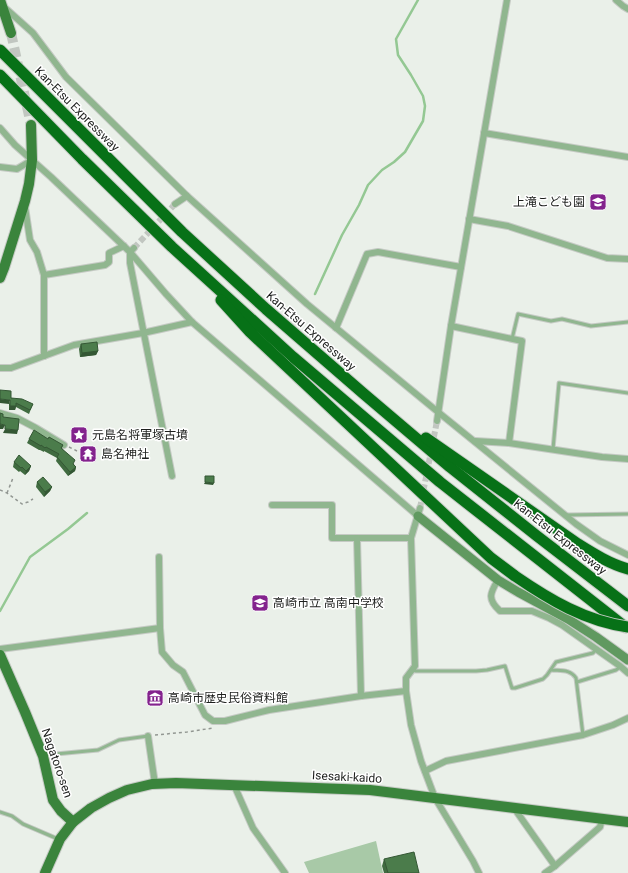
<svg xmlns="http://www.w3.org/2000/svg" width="628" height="873" viewBox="0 0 628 873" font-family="Roboto,'Noto Sans JP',sans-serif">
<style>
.green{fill:#a8c9a7}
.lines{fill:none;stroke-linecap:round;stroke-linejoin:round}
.stream{stroke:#94c893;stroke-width:2.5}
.street-tunnel{stroke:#c1c6c0;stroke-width:6;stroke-dasharray:6 3;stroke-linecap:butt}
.primary-tunnel{stroke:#c1c6c0;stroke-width:10;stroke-dasharray:10 5;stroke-linecap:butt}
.lane-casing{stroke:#c5cac4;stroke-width:5}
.street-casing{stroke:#c5cac4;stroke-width:8}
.secondary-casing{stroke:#c5cac4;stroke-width:11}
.primary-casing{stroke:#c5cac4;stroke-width:12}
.highway-casing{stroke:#c5cac4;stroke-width:13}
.path{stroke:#929792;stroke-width:1.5;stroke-dasharray:3 3;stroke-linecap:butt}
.lane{stroke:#90b68f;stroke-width:3}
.street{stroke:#90b68f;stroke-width:6}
.secondary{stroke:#609960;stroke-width:9}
.primary{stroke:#3a843c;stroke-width:10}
.highway{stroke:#077117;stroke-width:11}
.highway-bridge-casing{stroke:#c5cac4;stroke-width:13;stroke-linecap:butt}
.highway-bridge{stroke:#077117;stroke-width:11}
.wall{fill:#406b40}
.shaded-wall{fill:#345734}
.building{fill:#4b7c4b;stroke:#345734}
.labels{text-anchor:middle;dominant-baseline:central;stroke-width:3;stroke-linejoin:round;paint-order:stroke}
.street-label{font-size:12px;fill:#1d1f1d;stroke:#fff}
.poi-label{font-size:12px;fill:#1d1f1d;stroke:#fff;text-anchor:start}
</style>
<rect width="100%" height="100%" fill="#eaf0e9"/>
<polygon class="green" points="376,841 383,873 309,873 304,862"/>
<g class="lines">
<g class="stream">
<polyline points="315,294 342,235 359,205 368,185 382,170 394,162 405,152 423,121 425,106 423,96 411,75 398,55 396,39 418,0"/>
<polyline points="0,611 30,557 68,529 87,513"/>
</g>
<g class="street-tunnel">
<polyline points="134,248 175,204"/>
<polyline points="420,508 437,421"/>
</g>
<polyline class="primary-tunnel" points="11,33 31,125"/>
<g class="lane-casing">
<g id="lane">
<polyline points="512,339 518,314 551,321 562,319 591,326 628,322"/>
<polyline points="553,449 559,383 628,393"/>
<polyline points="565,515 628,514"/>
<polyline points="412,670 416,671 476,671 487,670 505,666 512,688 515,688 543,679 547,675 556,662 593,653 596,649"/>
<path d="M551,670c10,1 19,-1 25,8l7,57"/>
<polyline points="577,682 616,670 620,667"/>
<polyline points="45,755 98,750 119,740 148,736"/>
<polyline points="0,812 12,816 23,824 58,839"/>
</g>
</g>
<g class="street-casing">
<g id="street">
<polyline points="616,0 623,6 628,9"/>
<polyline points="4,7 33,33 66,77 187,196 307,304 438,412 576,524 600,541 628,555"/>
<polyline points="0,128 15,145 51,177 130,252 166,294 192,322 418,516"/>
<polyline points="484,133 628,157"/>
<polyline points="0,167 17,169 32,160"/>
<polyline points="175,204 187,196"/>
<polyline points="25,207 30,240 37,252 44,275 44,356"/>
<polyline points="469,219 508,226 607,258 628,259"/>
<polyline points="134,248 130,252 130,263 172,476"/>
<polyline points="44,275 105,265 109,262 109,253 124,246"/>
<polyline points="451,326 522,341 509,443"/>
<polyline points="336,328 367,254 378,252 461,267"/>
<polyline points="0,368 11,368 74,345 143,333 192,322"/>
<polyline points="0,413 17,418 36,428 64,445"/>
<polyline points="437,421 451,326 507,0"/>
<polyline points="475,441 509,443 602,457 628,459"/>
<polyline points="272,505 332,505 332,538 411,538"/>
<polyline points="420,508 411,538 415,666 406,678 406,691 411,725 421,761 435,798 473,861 479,873"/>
<polyline points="357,538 361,696"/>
<polyline points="159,557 160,628 162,652 173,665 183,672 205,715 213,721 225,721 269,710 361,696 406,691"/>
<path d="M498,580c-8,13 -11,19 2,31h32l17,7 13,7 58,41 8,7"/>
<polyline points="0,649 160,628"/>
<polyline points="148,736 155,784"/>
<polyline points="425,771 446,761 583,735 613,725 628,718"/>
<polyline points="234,785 253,828 285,873"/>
<polyline points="514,808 555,866"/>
<polyline points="545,873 555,866 600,827 602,819"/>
</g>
</g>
<g class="secondary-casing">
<polyline id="secondary" points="418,516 498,580 518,592 568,619 596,637 628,660"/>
</g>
<g class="primary-casing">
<g id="primary">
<polyline points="0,0 11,33"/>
<polyline points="0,278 4,268 25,201 29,184 32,160 31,125"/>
<polyline points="0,655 25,712 43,756 53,800 61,811 73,822"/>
<polyline points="45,873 60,839 73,822 91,808 109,798 127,790 152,784 176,783 370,790 628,822"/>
</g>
</g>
<g class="highway-casing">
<g id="highway">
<polyline points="0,50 182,232 266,309 364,394 450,467 537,536 628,606"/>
<polyline points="0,75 82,159 172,247 293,357 440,482 625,627"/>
<polyline points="221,300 250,332 491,558 515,576"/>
<path d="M426,438l152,106c16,10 32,20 50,25"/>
</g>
</g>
<g class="path">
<polyline points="69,447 77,451"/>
<polyline points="0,490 7,493 22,504 28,502 33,499"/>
<polyline points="7,493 13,478"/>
<polyline points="155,735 187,732 213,728"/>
</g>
<use href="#lane" class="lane"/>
<use href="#street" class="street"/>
<use href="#secondary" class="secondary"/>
<use href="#primary" class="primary"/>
<use href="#highway" class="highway"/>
<g class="highway-bridge-casing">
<path id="highway-bridge" d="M515,576c35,24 70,45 113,51"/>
</g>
<use href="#highway-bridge" class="highway-bridge"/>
</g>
<g class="wall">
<polygon points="81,344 98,351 96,355 80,357 79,349"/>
<polygon points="11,398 33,404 29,414 16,407 15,410 9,410 9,404"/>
<polygon points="29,439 48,439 63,445 62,448 76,467 75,471 68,476 56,461 57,458 44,451 44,452 40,450 39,450 27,443"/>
<polygon points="14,462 31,466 29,471 25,475 20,471 19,472 13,467"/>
<polygon points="37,482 52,487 50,491 44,497 36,487"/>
<polygon points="384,859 419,873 384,873 382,866"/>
</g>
<g class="shaded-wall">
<polygon points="98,351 96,355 80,357 82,353"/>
<polygon points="0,399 10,400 9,404 0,403"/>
<polygon points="10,406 16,406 15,410 9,410"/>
<polygon points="0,424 5,425 3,429 0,429"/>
<polygon points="5,429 18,430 17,434 3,433"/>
<polygon points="31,466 29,471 25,475 26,471"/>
<polygon points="76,467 75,471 68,476 70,472"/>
<polygon points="205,482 214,483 213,485 204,484"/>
<polygon points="52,487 50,491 44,497 45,492"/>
</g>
<g class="building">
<polygon points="97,342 98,351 82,353 81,344"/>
<polygon points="0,390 11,391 11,398 22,399 33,404 30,410 16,403 16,406 10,406 10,400 0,399"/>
<polygon points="0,413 3,414 3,417 19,419 18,430 5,429 5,425 0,424"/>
<polygon points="34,430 48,439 49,437 63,445 61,448 75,460 73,464 76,467 70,472 57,457 59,454 46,447 45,448 41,445 41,446 29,439"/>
<polygon points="19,455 31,466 26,471 22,467 21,468 14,462"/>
<polygon points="205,476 214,476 214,483 205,482"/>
<polygon points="43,477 52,487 45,492 37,482"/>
<polygon points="414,852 419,873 388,873 384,859"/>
</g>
<defs>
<g id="school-square" transform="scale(0.9)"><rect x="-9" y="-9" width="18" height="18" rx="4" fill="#83228d" stroke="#fff"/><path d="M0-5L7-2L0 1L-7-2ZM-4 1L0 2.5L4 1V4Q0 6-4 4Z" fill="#fff"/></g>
<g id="sight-square" transform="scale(0.9)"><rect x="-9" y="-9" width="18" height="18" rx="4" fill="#83228d" stroke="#fff"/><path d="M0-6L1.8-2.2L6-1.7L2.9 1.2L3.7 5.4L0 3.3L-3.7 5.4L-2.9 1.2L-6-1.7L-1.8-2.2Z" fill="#fff"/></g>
<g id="temple-square" transform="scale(0.9)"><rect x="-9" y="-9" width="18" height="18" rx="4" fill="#83228d" stroke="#fff"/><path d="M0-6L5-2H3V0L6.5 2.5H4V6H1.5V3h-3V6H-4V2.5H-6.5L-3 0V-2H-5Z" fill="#fff"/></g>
<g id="museum-square" transform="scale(0.9)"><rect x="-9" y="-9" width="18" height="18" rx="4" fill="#83228d" stroke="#fff"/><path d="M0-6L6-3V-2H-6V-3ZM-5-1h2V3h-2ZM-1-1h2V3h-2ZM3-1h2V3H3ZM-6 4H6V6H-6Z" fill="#fff"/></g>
</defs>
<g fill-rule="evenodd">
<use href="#school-square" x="598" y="202"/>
<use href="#sight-square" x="79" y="435"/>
<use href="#temple-square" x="88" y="454"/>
<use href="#school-square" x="260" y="603"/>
<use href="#museum-square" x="155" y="698"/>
</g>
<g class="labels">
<g class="street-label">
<text transform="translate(77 109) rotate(45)">Kan-Etsu Expressway</text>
<text transform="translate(311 331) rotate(41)">Kan-Etsu Expressway</text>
<text transform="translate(560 537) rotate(38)">Kan-Etsu Expressway</text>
<text transform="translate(57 763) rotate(71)">Nagatoro-sen</text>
<text transform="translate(347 777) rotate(3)">Isesaki-kaido</text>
</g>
<g class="poi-label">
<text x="585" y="202" text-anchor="end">上滝こども園</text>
<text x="92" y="435">元島名将軍塚古墳</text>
<text x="101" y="454">島名神社</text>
<text x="273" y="603">高崎市立 高南中学校</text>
<text x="168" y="698">高崎市歴史民俗資料館</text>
</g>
</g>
</svg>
